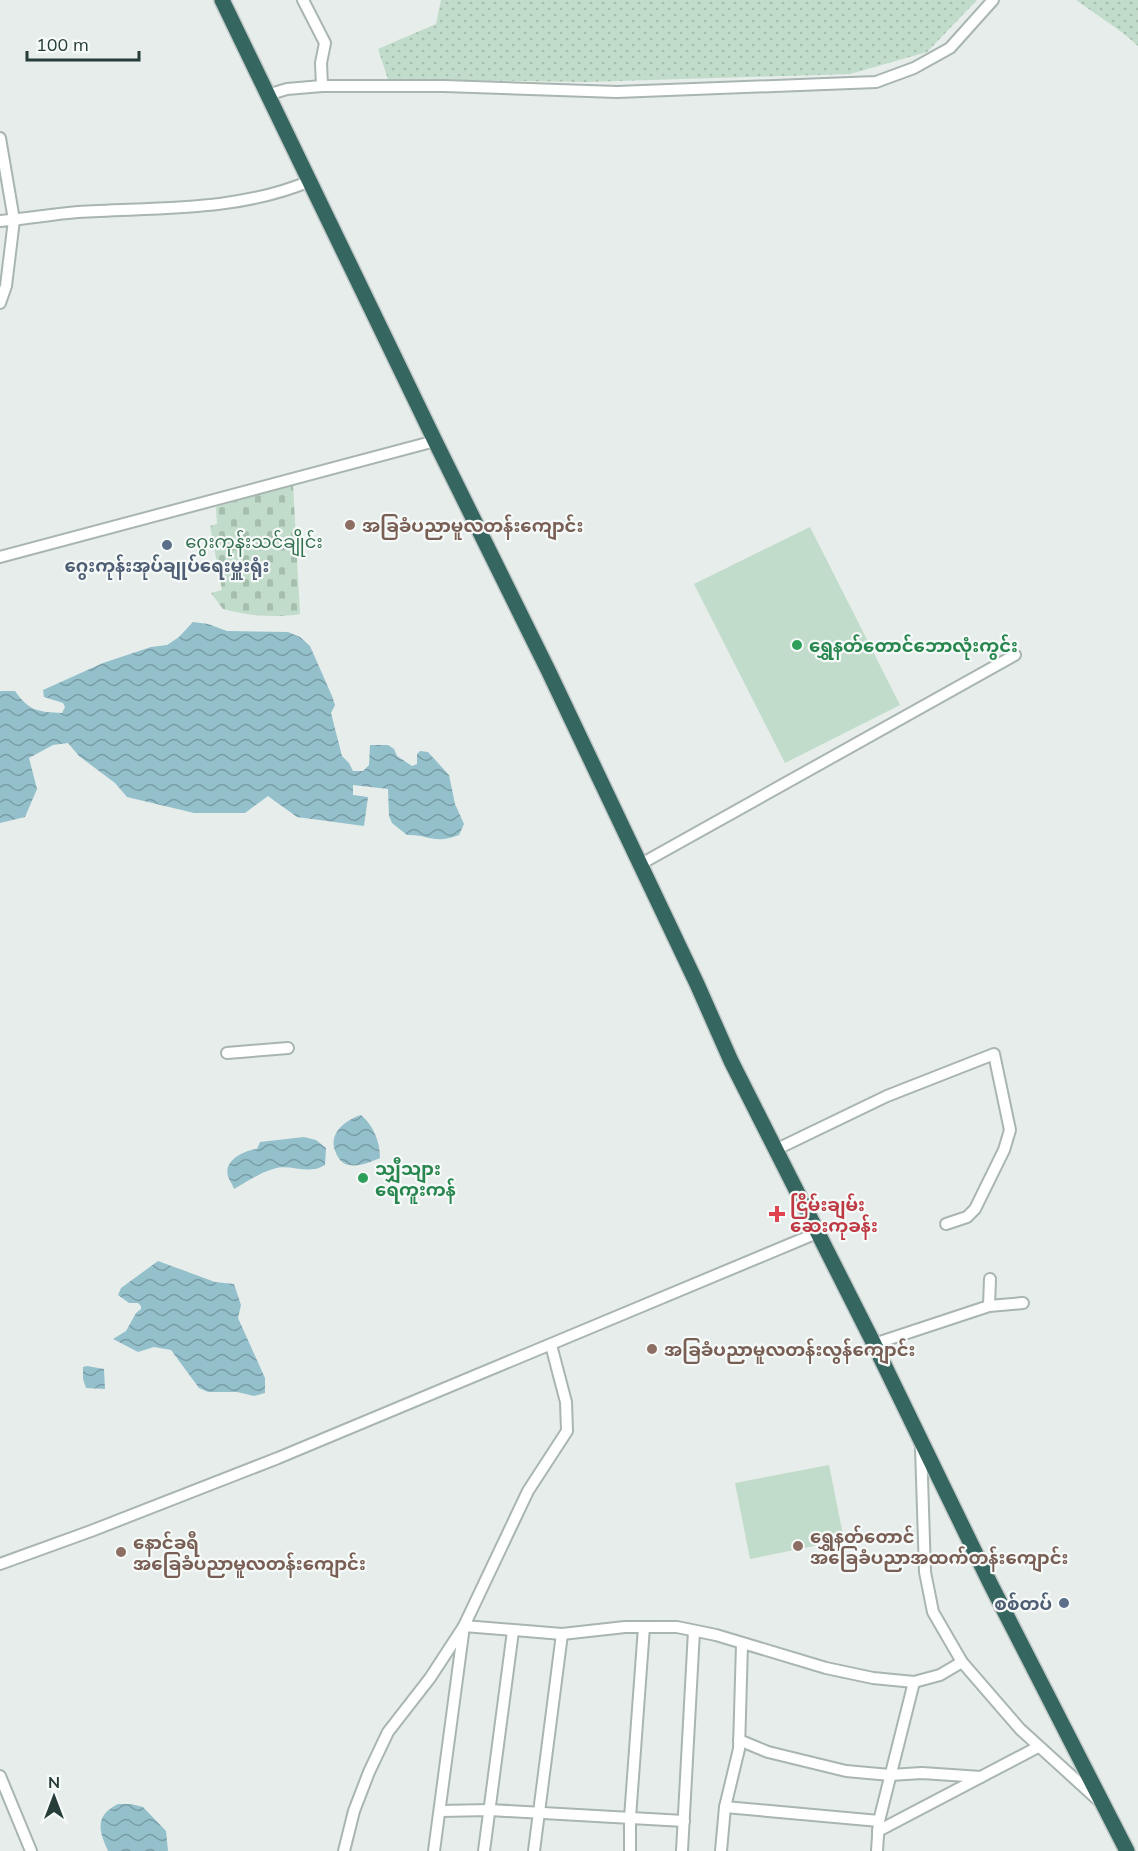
<svg xmlns="http://www.w3.org/2000/svg" width="1138" height="1851" viewBox="0 0 1138 1851" font-family="Mulish,'Noto Sans Myanmar',sans-serif">
<style>
.grass{fill:url(#grass-dots)}
.cemetery{fill:url(#cemetery-stones)}
.park{fill:#c1dcca}
.water{fill:url(#water-waves)}
.lines{fill:none;stroke-linecap:round;stroke-linejoin:round}
.minor-casing{stroke:#a9b5b1;stroke-width:14}
.highway-casing{stroke:#c2c9c8;stroke-width:18}
.minor{stroke:#fff;stroke-width:10}
.highway{stroke:#356760;stroke-width:15}
.education-dot{fill:#8d6e63;stroke:#f6faf8;stroke-width:2}
.service-dot{fill:#5c6f8a;stroke:#f6faf8;stroke-width:2}
.leisure-dot{fill:#2e9e5b;stroke:#f6faf8;stroke-width:2}
.health-dot{fill:#e0444e;stroke:#f6faf8;stroke-width:2}
.labels{text-anchor:middle;dominant-baseline:central;stroke-width:4.5;stroke-linejoin:round;paint-order:stroke}
.education-label{font-size:18px;font-weight:bold;fill:#785e54;stroke:#f6faf8;text-anchor:start}
.park-label{font-size:18px;fill:#35704f;stroke:#f6faf8}
.service-label{font-size:18px;font-weight:bold;fill:#4e5e75;stroke:#f6faf8}
.leisure-label{font-size:18px;font-weight:bold;fill:#27864d;stroke:#f6faf8;text-anchor:start}
.health-label{font-size:18px;font-weight:bold;fill:#be3a42;stroke:#f6faf8;text-anchor:start}
</style>
<defs>
<pattern id="grass-dots" width="8" height="8" patternUnits="userSpaceOnUse" patternTransform="scale(1.5)"><rect width="8" height="8" fill="#c1dcca"/><path d="M2 2h.1M6 6h.1" fill="none" stroke="#a6beae" stroke-width="1.8" stroke-linecap="round"/></pattern>
<pattern id="cemetery-stones" width="16" height="16" patternUnits="userSpaceOnUse" patternTransform="scale(1.5)"><rect width="16" height="16" fill="#c1dcca"/><path d="M2 7V4a2 2 0 0 1 4 0v3zM10 15v-3a2 2 0 0 1 4 0v3z" fill="#a6beae"/></pattern>
<pattern id="water-waves" width="16" height="10" patternUnits="userSpaceOnUse" patternTransform="scale(1.5)"><rect width="16" height="10" fill="#94c0cc"/><path d="M0 5q4-4 8 0t8 0" fill="none" stroke="#799da7"/></pattern>
</defs>
<rect width="100%" height="100%" fill="#e6edea"/>
<g class="grass">
<polygon points="441,0 977,0 927,52 850,74 585,82 388,79 378,49 436,24"/>
<polygon points="1076,0 1138,0 1138,46 1123,33"/>
</g>
<path class="cemetery" d="M293,484l7,130c-26,4 -51,2 -77,-5l-12,-16 11,-3 -12,-64 7,-2 -1,-17z"/>
<g class="park">
<polygon points="810,527 900,705 785,763 694,584"/>
<polygon points="829,1465 844,1540 750,1559 735,1483"/>
</g>
<g class="water">
<path d="M193,622l15,2 19,7 61,1 12,5 10,9 22,50 3,9 -4,8 11,43 7,7 4,8h10l6,-6 1,-20h18l6,4 3,7 15,10 5,-2v-10l3,-3 8,1 21,23 6,29 9,20 -5,11c-26,10 -30,-1 -52,0l-15,-12 -3,-7 -1,-27 -35,-4v10l15,2 -4,29 -67,-9 -29,-21 -23,17h-51l-67,-16 -12,-14 -36,-27 -11,-13 -15,2 -24,13 8,31 -12,28 -25,6v-132h15c14,20 23,21 47,22l3,-6 -2,-4 -19,-6 -1,-7 60,-27 48,-16 16,-2 12,-8z"/>
<path d="M361,1115c12,10 19,26 19,43 -9,4 -21,9 -31,7 -7,-1 -11,-7 -13,-12 -9,-19 9,-33 25,-38z"/>
<path d="M304,1137l12,3 10,8 -1,17c-18,11 -34,-2 -52,4 -14,4 -26,13 -39,20 -1,-4 -5,-9 -6,-13 -5,-16 18,-26 29,-27l3,-7z"/>
<polygon points="158,1261 215,1282 234,1284 241,1305 238,1318 265,1378 265,1393 254,1396 237,1392 208,1392 199,1388 171,1350 154,1347 138,1352 113,1339 126,1331 136,1313 141,1309 141,1306 138,1303 129,1303 118,1295 121,1288"/>
<polygon points="87,1366 104,1369 105,1389 86,1388 83,1379 83,1367"/>
<path d="M118,1804h13l12,3 23,24 2,20h-60c-9,-20 -14,-35 10,-47z"/>
</g>
<g class="lines">
<g class="minor-casing">
<g id="minor">
<polyline points="303,0 325,43 321,63 322,86"/>
<polyline points="267,95 287,89 322,86 444,86 617,92 876,82 914,68 950,48 993,0"/>
<polyline points="0,138 14,220 6,286 0,303"/>
<path d="M0,221c26,-2 52,-7 78,-9 78,-5 159,0 232,-31"/>
<polyline points="0,557 435,441"/>
<polyline points="639,865 1015,655"/>
<polyline points="227,1053 288,1048"/>
<polyline points="775,1150 887,1096 994,1054 1010,1130 1004,1150 975,1209 967,1217 946,1224"/>
<polyline points="989,1306 990,1279"/>
<polyline points="874,1344 989,1306 1023,1303"/>
<polyline points="921,1447 925,1572 933,1612 962,1662 1020,1729 1097,1799"/>
<polyline points="0,1564 91,1531 278,1458 817,1233"/>
<polyline points="739,1740 768,1752 846,1771 890,1775 922,1773 981,1777"/>
<polyline points="0,1776 31,1851"/>
<polyline points="725,1807 879,1821"/>
<polyline points="440,1811 490,1810 684,1821"/>
<polyline points="878,1831 1038,1747"/>
<polyline points="344,1851 354,1811 369,1772 388,1732 430,1678 464,1626 528,1491 567,1431 566,1402 551,1345"/>
<polyline points="434,1851 464,1626 562,1634 625,1627 677,1627 716,1635 826,1668 873,1678 914,1682 940,1675 962,1662"/>
<polyline points="484,1851 513,1631"/>
<polyline points="534,1851 562,1634"/>
<polyline points="630,1851 630,1818 644,1627"/>
<polyline points="682,1851 694,1631"/>
<polyline points="721,1851 725,1807 739,1749 742,1644"/>
<polyline points="877,1851 879,1821 914,1682"/>
</g>
</g>
<g class="highway-casing">
<polyline id="highway" points="222,0 435,441 548,670 697,984 731,1061 874,1344 990,1583 1127,1851"/>
</g>
<use href="#minor" class="minor"/>
<use href="#highway" class="highway"/>
</g>
<g class="education-dot">
<circle cx="350" cy="525" r="6"/>
<circle cx="652" cy="1349" r="6"/>
<circle cx="798" cy="1546" r="6"/>
<circle cx="121" cy="1552" r="6"/>
</g>
<g class="service-dot">
<circle cx="167" cy="545" r="6"/>
<circle cx="1064" cy="1603" r="6"/>
</g>
<g class="leisure-dot">
<circle cx="797" cy="645" r="6"/>
<circle cx="363" cy="1178" r="6"/>
</g>
<path class="health-dot" d="M774 1205h6v6h6v6h-6v6h-6v-6h-6v-6h6z"/>
<g class="labels">
<g class="education-label">
<text x="362" y="525">အခြခံပညာမူလတန်းကျောင်း</text>
<text x="664" y="1349">အခြခံပညာမူလတန်းလွန်ကျောင်း</text>
<text x="810" y="1536">ရွှေနတ်တောင်<tspan x="810" dy="21">အခြေခံပညာအထက်တန်းကျောင်း</tspan></text>
<text x="133" y="1542">နောင်ခရီ<tspan x="133" dy="21">အခြေခံပညာမူလတန်းကျောင်း</tspan></text>
</g>
<g class="park-label">
<text x="254" y="541">ဂွေးကုန်းသင်ချိုင်း</text>
</g>
<g class="service-label">
<text x="167" y="565">ဂွေးကုန်းအုပ်ချုပ်ရေးမှူးရုံး</text>
<text x="1052" y="1603" text-anchor="end">စစ်တပ်</text>
</g>
<g class="leisure-label">
<text x="809" y="645">ရွှေနတ်တောင်ဘောလုံးကွင်း</text>
<text x="375" y="1168">သျှီသျား<tspan x="375" dy="21">ရေကူးကန်</tspan></text>
</g>
<g class="health-label">
<text x="790" y="1204">ငြိမ်းချမ်း<tspan x="790" dy="21">ဆေးကုခန်း</tspan></text>
</g>
</g>
<g transform="translate(54 1797)" stroke="#f6faf8" stroke-width="4.5" paint-order="stroke">
<path d="M0-4.5L10 22L0 15L-10 22Z" fill="#263d39"/>
<text y="-9" font-size="16" font-weight="bold" text-anchor="middle" fill="#263d39">N</text>
</g>
<path d="M27 51v9h112v-9" fill="none" stroke="#263d39" stroke-width="3"/>
<text x="36" y="51" font-size="18" fill="#263d39" stroke="#f6faf8" stroke-width="4.5" paint-order="stroke">100 m</text>
</svg>
